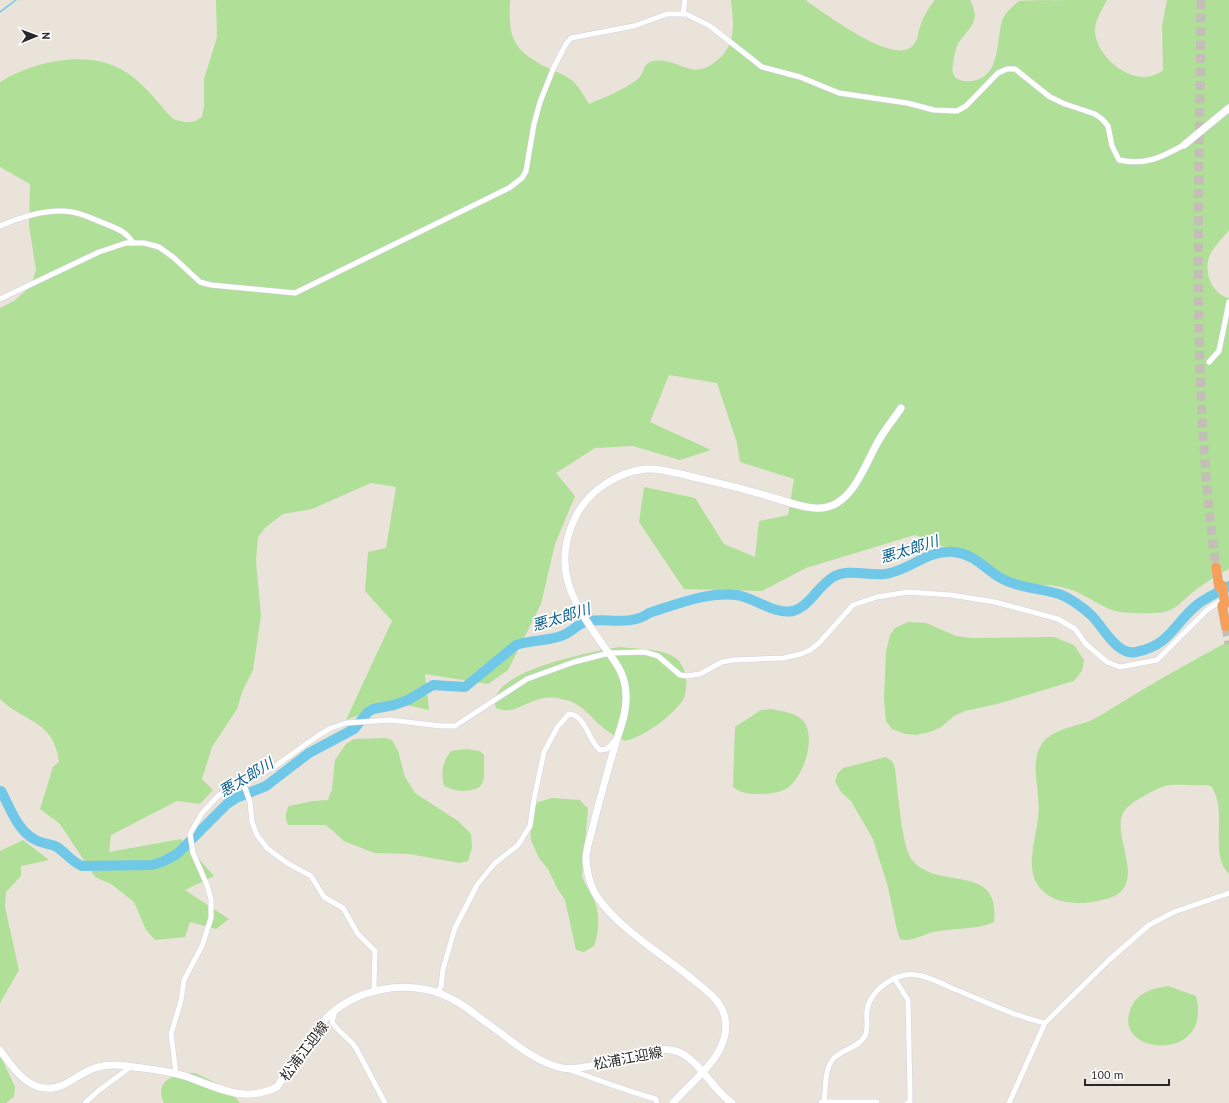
<svg xmlns="http://www.w3.org/2000/svg" width="1229" height="1103" viewBox="0 0 1229 1103" font-family="'PT Sans','Noto Sans JP',sans-serif">
<style>
.green{fill:#b0df98}
.lines{fill:none;stroke-linecap:round;stroke-linejoin:round}
.stream{stroke:#70c8e9;stroke-width:1.5}
.river{stroke:#70c8e9;stroke-width:10}
.highway-tunnel{stroke:#c3beb6;stroke-width:9;stroke-dasharray:9 4.5;stroke-linecap:butt}
.street-casing{stroke:#cfd2e0;stroke-width:6}
.secondary-casing{stroke:#cfd2e0;stroke-width:8}
.highway-casing{stroke:#c3c3c3;stroke-width:10}
.street{stroke:#fff;stroke-width:5}
.secondary{stroke:#fff;stroke-width:7}
.highway{stroke:#f79e58;stroke-width:9}
.highway-bridge-casing{stroke:#c3c3c3;stroke-width:10;stroke-linecap:butt}
.highway-bridge{stroke:#f79e58;stroke-width:9}
.labels{text-anchor:middle;dominant-baseline:central;stroke-width:3.5;stroke-linejoin:round;paint-order:stroke}
.street-label{font-size:14px;fill:#282828;stroke:#fff}
.water-label{font-size:15px;font-style:italic;fill:#126591;stroke:#fff}
</style>
<rect width="100%" height="100%" fill="#eae3da"/>
<g class="green">
<path d="M216,0h294c-2,38 3,51 38,68 9,4 17,7 25,13 6,6 11,15 16,23 17,-7 34,-14 49,-25 5,-4 5,-14 12,-17 15,-5 27,4 41,7 7,2 15,-1 20,-4 26,-17 23,-38 20,-65h75l3,3c18,11 88,66 105,41 3,-3 4,-10 5,-14 4,-12 8,-21 16,-30h35c11,21 1,26 -11,42 -4,7 -5,15 -6,23 -1,4 -1,8 2,12 4,4 12,5 17,4 29,-4 24,-39 30,-60 3,-8 10,-14 17,-20 6,-1 76,-1 88,-1 -5,10 -13,21 -12,32 2,28 43,59 68,38l-1,-44 5,-26h62v230c-7,9 -19,20 -21,31 -3,15 6,34 21,37v271c-13,6 -24,14 -36,23 -10,8 -16,17 -29,20 -11,2 -42,2 -52,-2 -16,-6 -30,-18 -47,-22 -31,-9 -65,8 -86,-27l-64,-26 -109,33 -44,23 -78,-2 -45,-67 5,-35 51,11 29,46 31,13 4,-36 29,-6 6,-36 -54,-17 -3,-19 -20,-60 -48,-8 -19,47 61,28 -31,10 -47,-14 -38,2 -39,25 19,23 -20,48 -14,60 -33,66 -20,14 -63,-10 4,36 -36,-8 -47,18 46,-99 -27,-30 3,-39 18,-4 10,-61 -25,-4 -59,26 -29,5 -17,13 -8,10 -2,24 5,55 -8,54 -11,22 -5,17 -25,38 -10,32 11,11 -13,14 -23,-3 -66,34 -2,17 72,-13 33,37 -29,14 44,29 -13,10 -26,-7 -5,15 -30,3 -9,-10 -12,-28 -23,-18 -16,-7 -35,-53 -20,-15 13,-42 6,-5c-5,-42 -34,-39 -59,-63v-391l14,-7 17,-15 5,-16 -7,-45 1,-41 -30,-17v-85c37,-23 97,-35 133,-5 15,12 27,28 40,42 11,4 20,5 29,-2l2,-11v-27l13,-42z"/>
<polygon points="908,622 926,623 956,636 971,638 1054,637 1074,645 1084,660 1082,671 1074,681 997,704 965,711 954,716 941,727 930,732 916,735 905,734 892,729 886,721 884,699 886,652 890,635 895,628"/>
<path d="M1229,641v233c-21,-21 0,-63 -18,-88l-6,-1c-11,1 -30,-2 -40,1 -10,3 -34,16 -40,24 -16,19 18,65 -6,83 -6,5 -14,6 -21,8 -12,3 -31,3 -43,-2 -35,-16 -21,-50 -17,-80 2,-15 -1,-29 -2,-44 -1,-12 0,-26 9,-35 15,-14 34,-13 51,-22 16,-9 30,-19 46,-28 28,-17 58,-33 87,-49z"/>
<path d="M620,647c16,2 40,1 54,10 7,4 11,13 12,20 1,6 0,16 -2,21 -10,17 -40,39 -59,43 -5,-3 -11,-5 -16,-9 -18,-11 -23,-29 -48,-33 -7,-2 -17,-2 -24,1 -15,4 -25,15 -41,8 -13,-37 100,-57 124,-61z"/>
<path d="M771,709c10,2 21,3 29,9 19,14 4,57 -11,69 -8,6 -21,7 -30,7 -11,0 -18,-1 -26,-7l2,-60 26,-17z"/>
<path d="M386,738l6,2 6,11 7,26 10,16 43,28 13,13 1,14 -4,13 -8,2 -51,-9 -35,-1 -30,-12 -18,-16h-38c-3,-7 -3,-12 1,-19l24,-5 15,-1 4,-11 3,-29 11,-16 8,-5z"/>
<path d="M466,749l14,2 4,4v24l-4,8c-13,6 -23,5 -36,-1 -3,-14 -2,-23 7,-35z"/>
<path d="M886,757l7,5 2,7c3,20 6,76 17,91 26,32 89,1 82,62 -18,9 -47,5 -67,12 -10,3 -16,8 -27,5l-3,-9 -9,-43 -15,-48 -22,-38 -10,-9 -6,-11 3,-8 5,-5z"/>
<path d="M552,798l28,2 8,9 -6,67c3,10 10,17 13,26 5,14 4,31 -1,44l-10,6 -8,-2 -11,-50 -8,-12 -9,-19 -9,-11 -8,-18 -1,-15 5,-20 3,-3z"/>
<polygon points="23,840 49,860 21,866 21,876 6,892 5,907 19,970 0,1003 0,851"/>
<path d="M1168,986l28,10c18,68 -86,60 -65,12 7,-16 20,-19 37,-22z"/>
<polygon points="0,1055 15,1087 14,1097 6,1103 0,1103"/>
<path d="M195,1073c15,7 36,16 45,30h-76c-11,-24 13,-30 31,-30z"/>
</g>
<g class="lines">
<polyline class="stream" points="0,12 16,0"/>
<path class="river" d="M1,791c9,16 16,39 33,48 7,5 16,4 23,8 9,6 15,15 25,19l70,-1 10,-3 15,-8 50,-50 9,-6 30,-12 43,-33 45,-24 14,-17 5,-3 21,-4 14,-5 25,-15 32,2 51,-42c15,-5 31,-4 45,-9 10,-3 17,-13 27,-15 19,-3 44,5 61,-8 29,-9 56,-21 87,-18 18,2 38,20 57,16 17,-5 25,-25 40,-34 15,-9 35,-1 52,-3 24,-3 43,-25 69,-22 20,2 29,15 45,25 18,11 41,11 60,17 11,4 25,14 33,22 12,12 25,40 44,36 35,-7 38,-29 62,-48 9,-7 21,-12 31,-18"/>
<g class="highway-tunnel">
<path d="M1201,0c-1,189 -11,379 15,567"/>
<polyline points="1226,627 1229,644"/>
</g>
<g class="street-casing">
<g id="street">
<polyline points="683,14 685,0"/>
<path d="M0,226c21,-9 48,-18 72,-14 12,2 23,8 34,12 12,5 21,8 27,19"/>
<path d="M0,299l99,-47 27,-9h18l15,4 14,10 27,25 11,3 84,8 214,-105 13,-10 4,-7 8,-47 6,-22 14,-35 12,-23 5,-6 63,-12 33,-12h19l24,12 52,41 38,10 39,16 68,10 27,7 23,1 9,-5 32,-33 9,-4h8l35,28 15,7 30,10 7,5 6,7 4,20 7,14c26,6 43,-3 65,-15"/>
<polyline points="1209,362 1219,351 1229,302"/>
<polyline points="243,782 250,802 252,822 257,835 267,848 287,863 311,876 324,897 343,908 358,934 375,951 374,986 376,991"/>
<polyline points="894,978 908,1000 910,1091 910,1102 907,1103"/>
<path d="M436,993l5,-6 2,-18 12,-41 22,-43 17,-21 24,-19 12,-19 4,-27 10,-47 14,-26 11,-12c18,2 18,26 31,36l7,-1 9,-10"/>
<path d="M335,1011l-3,11c6,10 17,16 24,26l29,55"/>
<path d="M570,1070c29,10 57,21 86,29l1,4"/>
<polyline points="176,1073 171,1034 181,1001 184,980 202,946 211,918 211,899 207,885 193,853 190,834 202,813 219,795 274,767 316,737 331,728 346,723 390,720 441,726 455,726 527,679 574,662 609,653 645,652 658,656 680,675 687,676 700,674 722,662 733,660 784,658 801,654 810,650 819,643 853,605 877,597 908,592 951,595 995,602 1058,619 1075,629 1086,644 1107,662 1120,667 1157,660 1208,609 1229,596"/>
<polyline points="85,1103 98,1091 132,1066"/>
<path d="M824,1103c2,-14 0,-33 9,-44 9,-10 25,-11 32,-23 6,-11 -4,-24 8,-40 9,-13 28,-24 44,-21 13,2 26,9 37,14 30,12 60,27 91,34"/>
<polyline points="1009,1103 1045,1023 1109,960 1149,925 1174,912 1229,893"/>
</g>
</g>
<g class="secondary-casing">
<g id="secondary">
<polyline points="1184,145 1229,108"/>
<path d="M0,1050c14,20 33,48 63,35 11,-5 22,-15 35,-18 11,-3 25,-2 36,0 18,2 37,4 54,10 33,12 56,26 89,10 14,-20 27,-43 43,-62 32,-38 89,-48 132,-26 13,6 24,17 35,24 23,16 47,39 75,45 33,6 92,-31 121,-14 20,12 30,36 49,49"/>
<path d="M673,1103c20,-24 59,-49 52,-85 -4,-20 -25,-32 -39,-44 -29,-23 -70,-48 -90,-79 -6,-10 -10,-26 -10,-37 0,-10 5,-22 7,-32 7,-28 15,-56 23,-84 5,-16 11,-31 10,-48 -1,-22 -11,-32 -23,-49 -30,-42 -53,-78 -27,-129 13,-26 42,-44 70,-47 14,-1 30,4 43,7 29,7 57,13 85,22 19,5 44,17 63,5 21,-13 30,-43 42,-63 6,-11 15,-21 22,-32"/>
<polyline points="822,1103 876,1103"/>
</g>
</g>
<g class="highway-casing">
<g id="highway">
<polyline points="1216,567 1219,587"/>
<polyline points="1222,605 1226,627"/>
</g>
</g>
<use href="#street" class="street"/>
<use href="#secondary" class="secondary"/>
<use href="#highway" class="highway"/>
<g class="highway-bridge-casing">
<polyline id="highway-bridge" points="1222,585 1225,604"/>
</g>
<use href="#highway-bridge" class="highway-bridge"/>
</g>
<g class="labels">
<g class="street-label">
<text transform="translate(304 1051) rotate(-53)">松浦江迎線</text>
<text transform="translate(628 1058) rotate(-11)">松浦江迎線</text>
</g>
<g class="water-label">
<text transform="translate(909 549) rotate(-17)">悪太郎川</text>
<text transform="translate(561 617) rotate(-17)">悪太郎川</text>
<text transform="translate(246 777) rotate(-31)">悪太郎川</text>
</g>
</g>
<g transform="translate(36 36) rotate(89)" stroke="#ffffff" stroke-width="3" paint-order="stroke">
<path d="M0-3L7 15L0 10L-7 15Z" fill="#282828"/>
<text y="-6" font-size="11" font-weight="bold" text-anchor="middle" fill="#282828">N</text>
</g>
<path d="M1085 1079v6h84v-6" fill="none" stroke="#282828" stroke-width="2"/>
<text x="1091" y="1079" font-size="12" fill="#282828" stroke="#ffffff" stroke-width="3" paint-order="stroke">100 m</text>
</svg>
